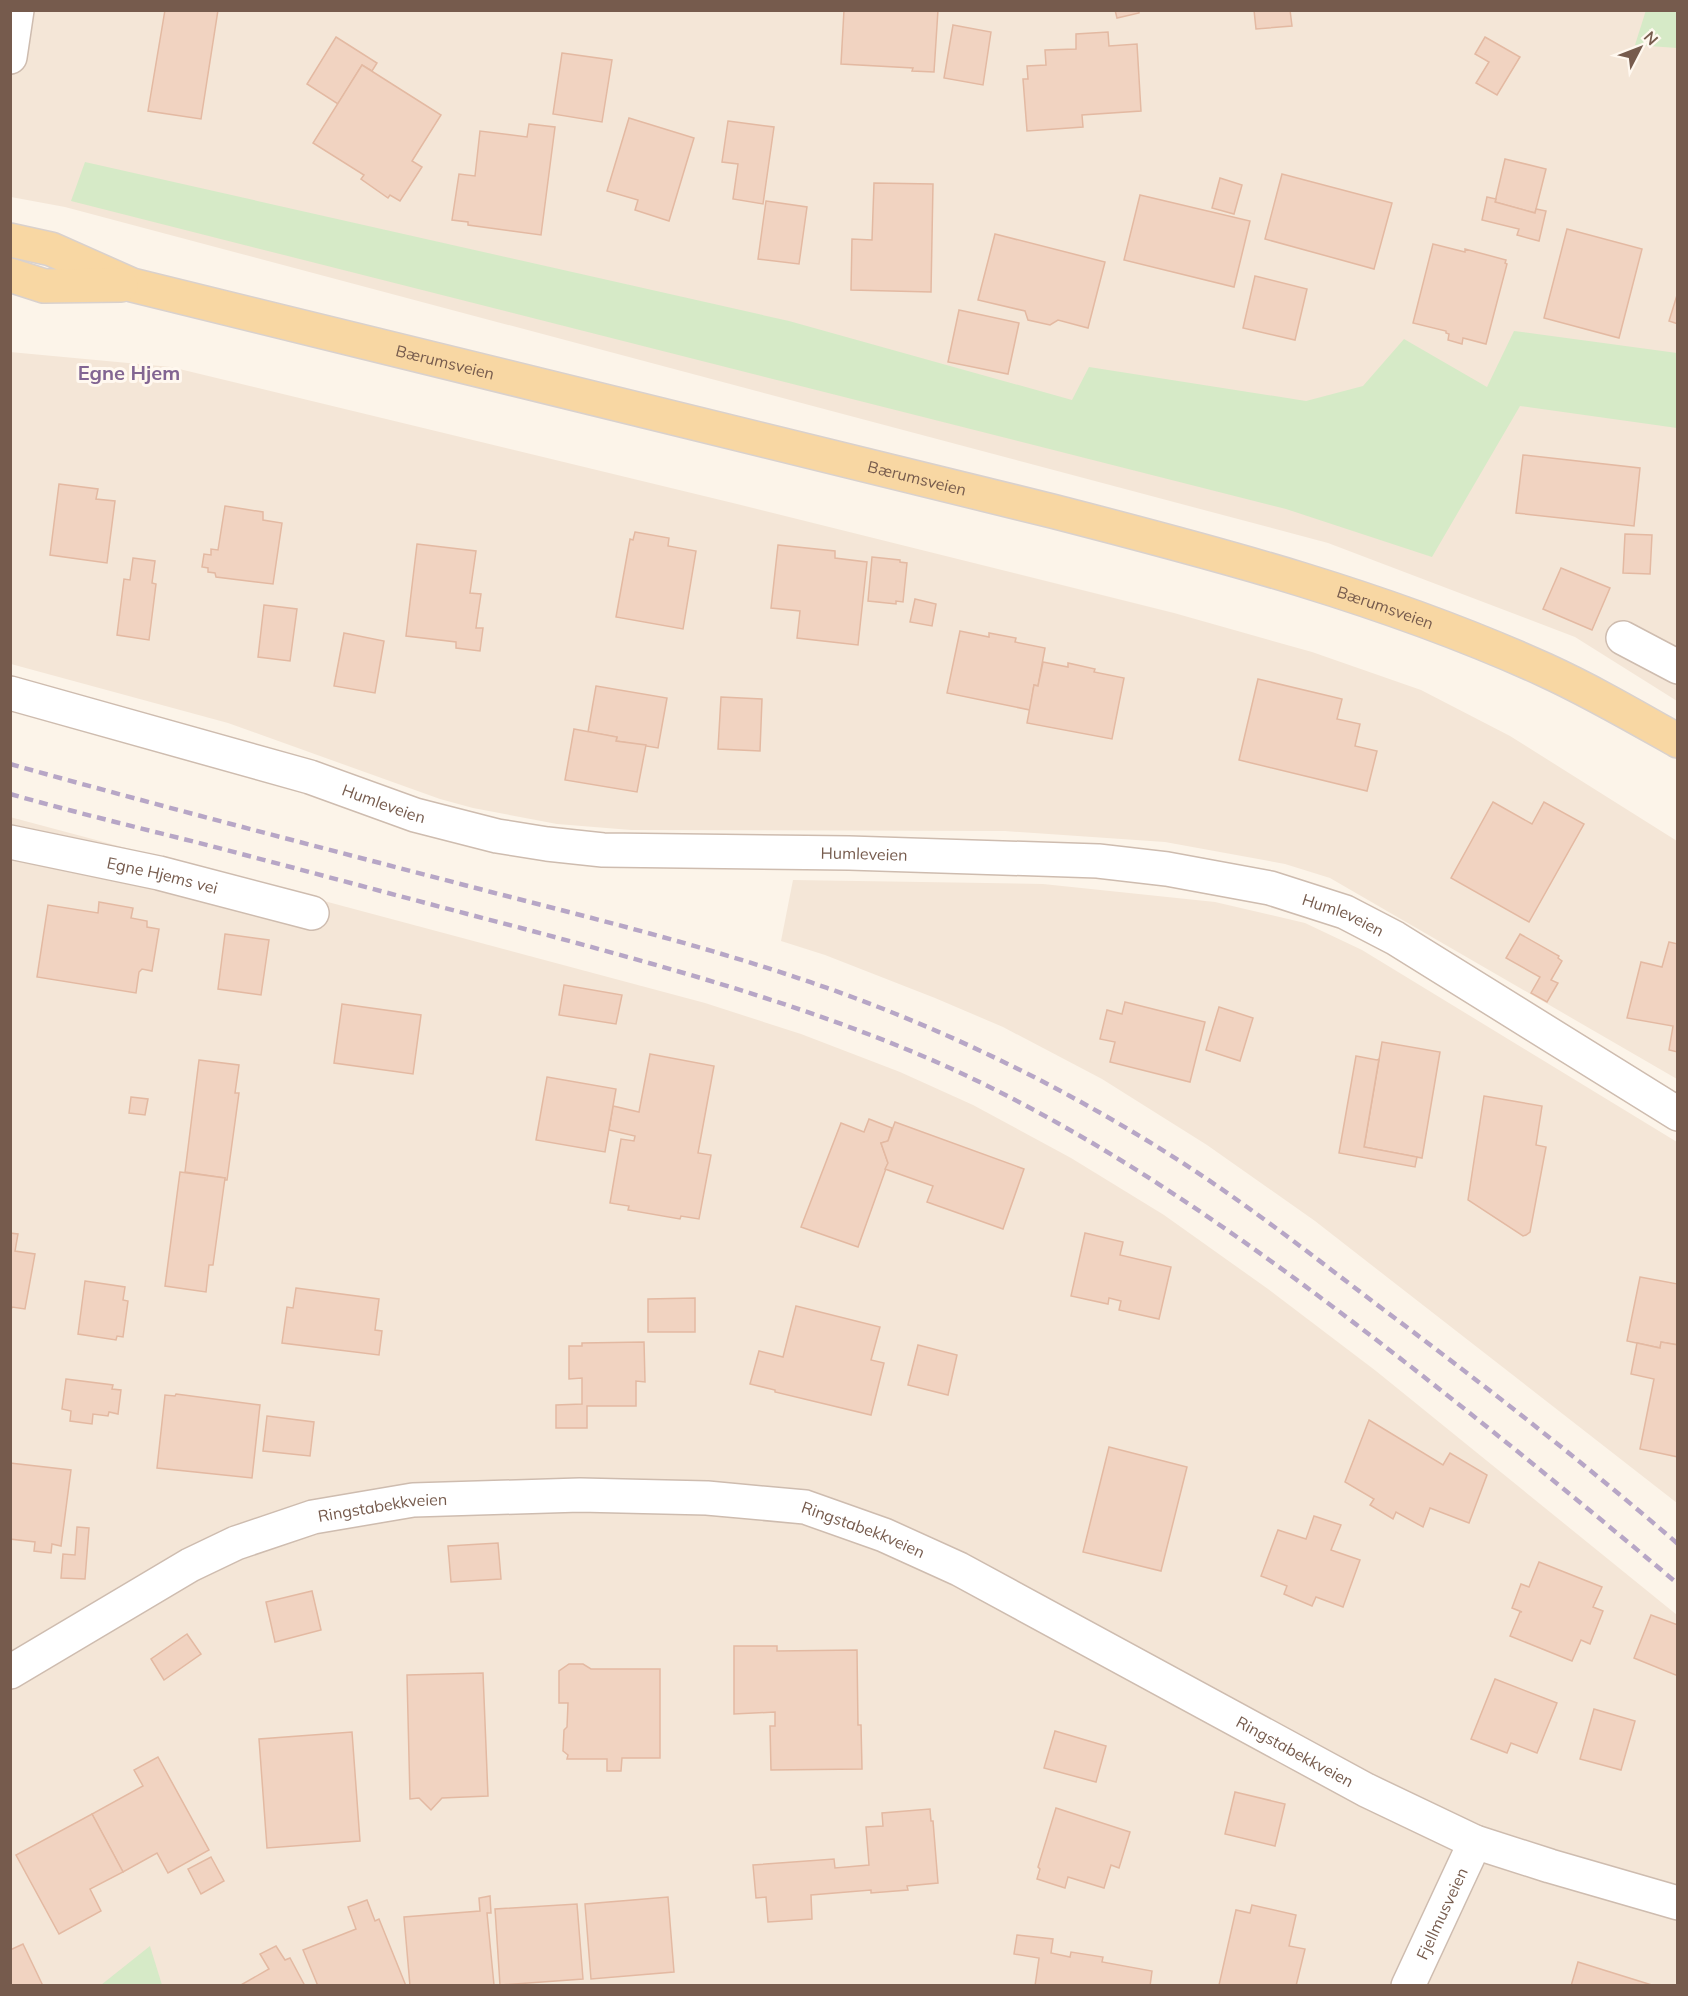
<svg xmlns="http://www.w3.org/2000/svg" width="1688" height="1996" viewBox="0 0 1688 1996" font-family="Mulish,sans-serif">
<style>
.residential{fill:#f4e6d7}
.green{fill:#d6eac7}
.building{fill:#f1d3c1;stroke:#e3b9a2;stroke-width:1.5}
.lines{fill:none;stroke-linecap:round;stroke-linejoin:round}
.street-casing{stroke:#cebcaf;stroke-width:36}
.primary-casing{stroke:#d9d1cd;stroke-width:36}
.street{stroke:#fff;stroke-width:33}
.primary{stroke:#f8d7a3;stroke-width:33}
.rail{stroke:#b7a6c6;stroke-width:4.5;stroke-dasharray:9 6;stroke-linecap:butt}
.labels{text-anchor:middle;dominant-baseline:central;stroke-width:6;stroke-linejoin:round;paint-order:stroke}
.street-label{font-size:16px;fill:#765b4d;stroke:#fff8ef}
.quarter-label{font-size:20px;font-weight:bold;fill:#826592;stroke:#fff8ef}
</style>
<rect width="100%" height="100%" fill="#fcf4e9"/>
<g class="residential">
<polygon points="10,11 1677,11 1677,701 1575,637 1328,543 65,207 11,197"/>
<polygon points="10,352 171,367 737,504 1174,613 1312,652 1421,690 1510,736 1677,841 1677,1079 1330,878 1285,864 1165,842 1005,831 631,830 557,824 473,808 440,799 228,723 11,664"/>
<polygon points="10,817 705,1003 801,1034 900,1072 973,1105 1071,1158 1164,1215 1268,1289 1376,1371 1677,1615 1677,1985 11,1985"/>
<polygon points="793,880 1043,884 1215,902 1305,923 1362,950 1677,1142 1677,1503 1315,1221 1207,1145 1102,1079 1003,1027 935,998 825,955 781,941"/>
</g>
<g class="green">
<polygon points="1646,10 1677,11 1677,48 1635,45"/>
<polygon points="85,162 789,321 1072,400 1089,367 1306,401 1363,386 1404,339 1487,387 1514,331 1677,353 1677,428 1520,406 1432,557 1286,509 71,201"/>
<polygon points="150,1946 162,1985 101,1985"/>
</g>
<g class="building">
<polygon points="165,10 218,10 201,119 148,111"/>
<polygon points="844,10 938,10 934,72 912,71 913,68 841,64"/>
<polygon points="1115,10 1139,10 1139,13 1117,18"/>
<polygon points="1254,10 1290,10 1292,26 1256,29"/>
<polygon points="953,25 991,32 983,85 944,78"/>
<polygon points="1108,32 1109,46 1137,44 1141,111 1082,115 1083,127 1027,131 1023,79 1028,79 1027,66 1046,65 1045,50 1076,49 1076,34"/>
<polygon points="336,37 377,63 372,71 362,65 338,104 307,84"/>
<polygon points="1485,37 1520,57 1497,95 1476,83 1489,62 1475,54"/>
<polygon points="562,53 612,60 602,122 553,114"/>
<polygon points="362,65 441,115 412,161 422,167 400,201 390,195 388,198 361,179 364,175 313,143"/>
<polygon points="629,118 694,138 669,221 635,210 638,200 607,191"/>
<polygon points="728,121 774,127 763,204 733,199 738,164 722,162"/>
<polygon points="529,124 555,127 541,235 468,225 468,222 452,220 459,174 475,176 480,131 527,137"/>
<polygon points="1505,159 1546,169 1535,213 1495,202"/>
<polygon points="1282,174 1392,203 1374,269 1265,239"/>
<polygon points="1220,178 1242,185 1234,214 1212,208"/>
<polygon points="874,183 933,184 931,292 851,290 852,239 872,240"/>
<polygon points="1140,195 1250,221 1234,287 1124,260"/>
<polygon points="1487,197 1496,199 1495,202 1535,213 1536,209 1546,211 1539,241 1517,235 1519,229 1482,220"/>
<polygon points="766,201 807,207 799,264 758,259"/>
<polygon points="1567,229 1642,249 1619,338 1544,318"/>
<polygon points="995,234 1105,262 1088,328 1058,320 1050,325 1028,320 1025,311 978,300"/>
<polygon points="1433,244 1465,252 1465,249 1506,260 1505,263 1507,264 1486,344 1463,338 1462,344 1448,340 1449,334 1446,333 1446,331 1413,323"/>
<polygon points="1255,276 1307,289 1295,340 1243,328"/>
<polygon points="1678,292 1678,324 1669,321"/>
<polygon points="959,310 1019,323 1008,374 948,362"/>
<polygon points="1523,455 1640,468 1634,526 1516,513"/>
<polygon points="59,484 98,489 96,499 115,501 107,563 50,555"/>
<polygon points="225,506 263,512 263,520 282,523 273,584 216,577 215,573 208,572 208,568 202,567 204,554 211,555 211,549 218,550"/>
<polygon points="635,532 669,538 668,546 696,551 683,629 616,617 630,539 633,540"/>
<polygon points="1625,534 1652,535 1650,574 1623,573"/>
<polygon points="417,544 476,551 470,593 481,594 476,628 483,628 480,651 456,648 456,642 406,636"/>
<polygon points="778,545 835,551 835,558 867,562 858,645 797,638 800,611 771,608"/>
<polygon points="872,557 900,560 900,562 907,563 903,602 896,601 896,604 868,601"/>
<polygon points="133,558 155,561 152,583 156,584 149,640 117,635 124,579 130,580"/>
<polygon points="1561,568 1610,588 1592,630 1543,609"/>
<polygon points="915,599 936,604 932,626 910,622"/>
<polygon points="264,605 297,609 290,661 258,657"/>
<polygon points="960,631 989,637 989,633 1016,638 1015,642 1045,648 1038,686 1034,685 1030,710 947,693"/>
<polygon points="344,633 384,641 375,693 334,686"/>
<polygon points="1043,662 1068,667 1068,663 1095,669 1094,672 1124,678 1112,739 1027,723 1034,685 1038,686"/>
<polygon points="1258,679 1342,699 1337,719 1360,724 1355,746 1377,751 1367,791 1239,760"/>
<polygon points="596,686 667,698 658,748 616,741 617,737 588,732"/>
<polygon points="721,697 762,699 760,751 718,749"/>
<polygon points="574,729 617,737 616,741 646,745 637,792 565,780"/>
<polygon points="1493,802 1532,824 1544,802 1584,824 1529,922 1451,878"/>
<polygon points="99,902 133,908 131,918 147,921 147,927 159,929 152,971 142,969 139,972 136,993 37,977 48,905 98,913"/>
<polygon points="225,934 269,940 261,995 218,989"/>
<polygon points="1520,934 1559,956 1558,958 1562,961 1551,980 1558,983 1547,1002 1531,993 1540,977 1506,958"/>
<polygon points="1669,942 1678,944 1678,1052 1669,1050 1673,1026 1627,1018 1641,962 1662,967"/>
<polygon points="564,985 622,995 616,1024 559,1015"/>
<polygon points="1125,1002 1205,1022 1190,1082 1110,1062 1115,1042 1100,1039 1107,1010 1122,1014"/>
<polygon points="342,1004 421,1015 413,1074 334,1063"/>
<polygon points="1219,1007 1253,1018 1240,1061 1206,1050"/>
<polygon points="1382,1042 1440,1052 1422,1158 1364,1147"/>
<polygon points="650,1054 714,1066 698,1153 711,1155 699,1219 681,1216 680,1219 628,1210 629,1206 610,1203 621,1139 634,1141 635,1136 609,1130 613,1106 639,1112"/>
<polygon points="1356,1056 1377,1060 1379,1059 1364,1147 1417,1157 1415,1167 1339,1153"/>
<polygon points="199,1060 239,1065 235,1093 239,1093 227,1180 224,1180 225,1178 185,1172"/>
<polygon points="547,1077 616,1089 605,1152 536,1140"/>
<polygon points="1484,1096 1542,1106 1536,1145 1546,1147 1530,1232 1526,1235 1523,1236 1468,1200"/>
<polygon points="131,1097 148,1099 145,1115 129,1113"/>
<polygon points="869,1119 892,1128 888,1141 881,1143 888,1163 858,1247 801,1227 841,1123 864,1132"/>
<polygon points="895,1122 1024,1169 1003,1229 927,1202 933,1186 885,1169 888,1163 881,1143 888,1141"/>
<polygon points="180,1172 225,1178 213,1265 209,1265 206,1292 165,1286"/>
<polygon points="10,1233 18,1234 15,1251 35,1254 25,1309 12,1307 10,1313"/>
<polygon points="1085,1233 1123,1242 1120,1255 1171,1267 1159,1319 1119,1310 1121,1301 1109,1298 1108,1304 1071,1296"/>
<polygon points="1640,1277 1678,1284 1678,1345 1661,1342 1660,1348 1627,1341"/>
<polygon points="85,1281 125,1287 123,1300 128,1301 123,1337 117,1336 116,1340 78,1334"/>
<polygon points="296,1288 379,1299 375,1330 382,1331 379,1355 282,1343 287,1307 293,1308"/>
<polygon points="695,1298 695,1332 648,1332 648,1299"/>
<polygon points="796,1306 880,1327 871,1360 884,1363 871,1415 775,1392 775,1390 750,1384 759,1351 783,1357"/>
<polygon points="644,1342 645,1382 636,1381 636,1406 587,1406 587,1428 556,1428 556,1405 582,1404 582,1378 569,1379 569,1346 582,1346 582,1343"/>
<polygon points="1661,1342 1678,1345 1678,1457 1640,1449 1654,1379 1631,1374 1637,1343 1660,1348"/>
<polygon points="918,1345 957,1355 948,1395 908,1385"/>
<polygon points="66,1379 113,1385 112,1389 121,1390 118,1414 109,1412 108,1416 93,1414 92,1424 70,1421 71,1411 62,1409"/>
<polygon points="176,1394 260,1405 252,1478 157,1468 165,1395 175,1396"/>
<polygon points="267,1416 314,1422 310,1456 263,1451"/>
<polygon points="1369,1420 1443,1465 1450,1453 1487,1475 1469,1523 1430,1508 1423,1527 1396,1512 1393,1519 1370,1505 1374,1499 1345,1482"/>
<polygon points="1109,1447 1187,1467 1161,1571 1083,1552"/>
<polygon points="10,1463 71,1470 61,1546 52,1544 51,1553 34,1551 35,1542 10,1539"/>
<polygon points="1314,1516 1341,1525 1331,1550 1360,1560 1343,1607 1316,1597 1312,1606 1284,1594 1287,1586 1261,1576 1278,1530 1306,1539"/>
<polygon points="77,1527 89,1528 85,1579 61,1578 63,1554 75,1555"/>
<polygon points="498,1543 501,1579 451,1582 448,1546"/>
<polygon points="1539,1562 1602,1587 1593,1607 1603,1611 1590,1644 1581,1640 1572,1661 1510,1636 1520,1612 1522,1612 1512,1608 1521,1584 1529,1587"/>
<polygon points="312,1591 321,1630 275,1642 266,1602"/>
<polygon points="1651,1615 1678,1625 1678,1676 1634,1658"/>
<polygon points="187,1634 201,1654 164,1680 151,1659"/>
<polygon points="734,1646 777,1646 777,1651 857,1650 858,1725 861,1725 862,1769 771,1770 770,1726 775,1726 775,1712 734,1714"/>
<polygon points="569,1664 583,1664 591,1669 660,1669 660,1758 622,1758 621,1771 607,1771 607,1759 567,1759 568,1755 563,1751 564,1730 567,1727 568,1703 559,1703 559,1671"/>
<polygon points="483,1673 488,1796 442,1798 431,1810 419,1798 410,1799 407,1675"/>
<polygon points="1495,1679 1557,1703 1537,1753 1511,1743 1507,1753 1471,1739"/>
<polygon points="1594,1709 1635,1721 1621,1770 1580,1759"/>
<polygon points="1055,1731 1106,1746 1096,1782 1044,1768"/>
<polygon points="352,1732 360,1841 267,1848 259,1739"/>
<polygon points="158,1757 209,1850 168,1873 157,1853 123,1872 92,1814 143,1786 134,1770"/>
<polygon points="1235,1792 1285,1804 1275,1846 1225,1834"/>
<polygon points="1056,1808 1130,1832 1119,1868 1111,1865 1104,1888 1068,1877 1065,1888 1037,1879 1040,1869 1038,1867"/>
<polygon points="930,1809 931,1821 933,1821 938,1883 907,1886 908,1890 871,1893 871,1890 811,1895 812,1919 768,1922 766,1897 756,1898 753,1865 834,1859 835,1868 869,1865 866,1827 883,1826 882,1813"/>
<polygon points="92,1814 123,1872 90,1889 101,1911 59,1934 16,1855"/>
<polygon points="211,1857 224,1881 201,1894 188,1869"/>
<polygon points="490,1896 491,1913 487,1913 494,1985 410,1986 404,1917 480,1911 479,1898"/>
<polygon points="668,1897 674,1972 591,1979 585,1904"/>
<polygon points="367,1900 375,1921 379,1919 406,1986 318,1986 303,1950 356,1929 348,1907"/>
<polygon points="577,1904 583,1979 500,1985 495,1909"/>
<polygon points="1252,1905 1296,1915 1289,1946 1305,1949 1296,1986 1219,1985 1236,1910 1250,1913"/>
<polygon points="1017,1935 1053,1939 1051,1953 1070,1957 1071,1952 1103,1957 1102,1962 1152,1971 1150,1986 1035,1986 1039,1958 1014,1954"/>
<polygon points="23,1944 43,1986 10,1986 10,1950"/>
<polygon points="276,1946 285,1960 290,1958 305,1986 239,1986 269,1969 260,1954"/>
<polygon points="1578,1962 1655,1986 1571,1986"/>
</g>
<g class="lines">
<g class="street-casing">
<g id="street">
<polyline points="10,57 17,10"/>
<polyline points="1623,638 1678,667"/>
<path id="s1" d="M10,693l300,84 105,38 82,21 50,8 56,6 246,3 249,8 69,8 103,19 75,24 50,26 283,176"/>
<path id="s2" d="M10,842l149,31 153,40"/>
<path id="s3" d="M10,1672l180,-107 46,-22 77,-26 100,-17 167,-5 127,3 98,9 79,28 75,34 407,221 109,52 75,24 128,37"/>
<path id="s4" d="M1408,1986l67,-144"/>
</g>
</g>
<g class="primary-casing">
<g id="primary">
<path id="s5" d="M10,240l41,9 81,36 920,226c167,43 335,87 493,159 46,21 89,46 133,71"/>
<polyline points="10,275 44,286 121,285"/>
</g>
</g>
<use href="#street" class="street"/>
<use href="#primary" class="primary"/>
<g class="rail">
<path d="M10,764c160,45 321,86 481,128 136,35 274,69 405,122 104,42 205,95 299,157 65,43 127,92 189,139 100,75 199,152 294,234"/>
<path d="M10,794c67,19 134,35 201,52 103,27 206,55 310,82 145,39 291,78 429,140 152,70 288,166 420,267 104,80 207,164 308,249"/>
</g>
</g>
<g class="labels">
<g class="street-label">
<text stroke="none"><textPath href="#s5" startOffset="453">Bærumsveien</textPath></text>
<text stroke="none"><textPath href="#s5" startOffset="939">Bærumsveien</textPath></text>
<text stroke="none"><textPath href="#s5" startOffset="1425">Bærumsveien</textPath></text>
<text stroke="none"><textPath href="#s1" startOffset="390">Humleveien</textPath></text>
<text stroke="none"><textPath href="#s1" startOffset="876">Humleveien</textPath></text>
<text stroke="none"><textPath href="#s2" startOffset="156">Egne Hjems vei</textPath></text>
<text stroke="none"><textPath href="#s1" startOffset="1362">Humleveien</textPath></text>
<text stroke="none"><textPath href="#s3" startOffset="412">Ringstabekkveien</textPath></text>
<text stroke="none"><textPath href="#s3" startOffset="898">Ringstabekkveien</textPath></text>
<text stroke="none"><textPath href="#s3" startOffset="1384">Ringstabekkveien</textPath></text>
<text stroke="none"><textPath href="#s4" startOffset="80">Fjellmusveien</textPath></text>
</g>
<g class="quarter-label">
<text x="129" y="372">Egne Hjem</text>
</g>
</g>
<rect width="1688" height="1996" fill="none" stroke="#765b4d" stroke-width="24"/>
<g transform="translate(1640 48) rotate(48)" stroke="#fff8ef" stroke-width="4.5" paint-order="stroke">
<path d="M0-4.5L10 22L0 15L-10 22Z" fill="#765b4d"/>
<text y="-9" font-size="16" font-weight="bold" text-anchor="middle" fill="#765b4d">N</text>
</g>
</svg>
